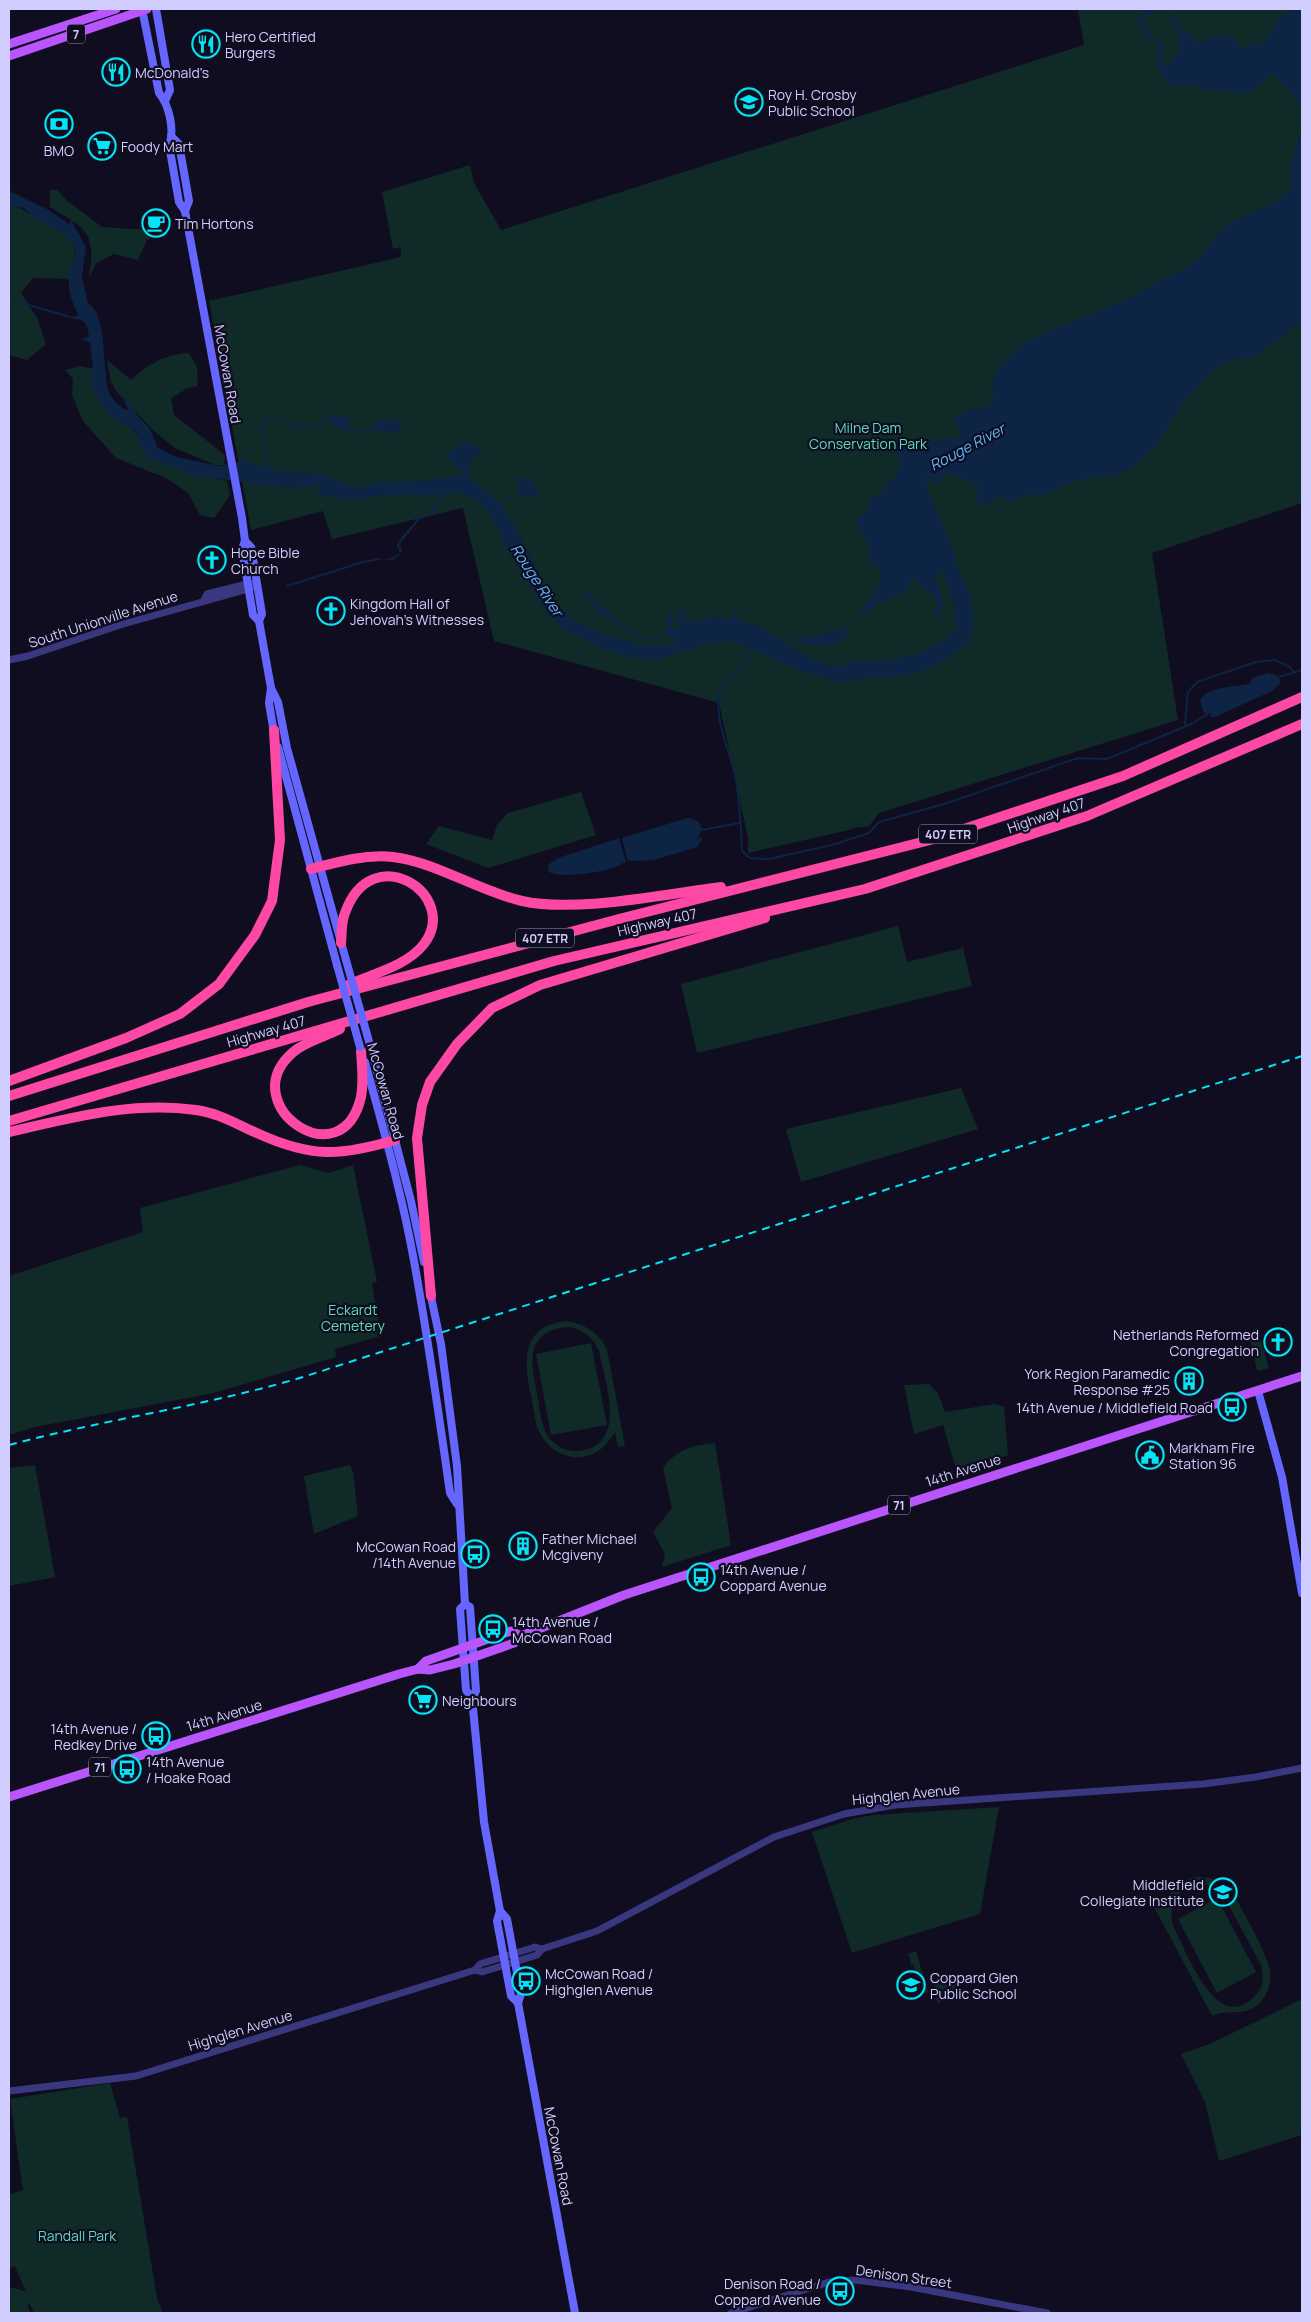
<svg xmlns="http://www.w3.org/2000/svg" width="1311" height="2322" viewBox="0 0 1311 2322" font-family="Manrope,sans-serif">
<style>
.green{fill:#102a28;fill-rule:evenodd}
.water{fill:#0d2444}
.lines{fill:none;stroke-linecap:round;stroke-linejoin:round}
.stream{stroke:#0d2444;stroke-width:2}
.tertiary{stroke:#39387f;stroke-width:7}
.secondary{stroke:#6566fd;stroke-width:8}
.primary{stroke:#b955fd;stroke-width:9}
.motorway{stroke:#fd49a5;stroke-width:10}
.rail{stroke:#03e4f4;stroke-width:2;stroke-dasharray:8 6;stroke-linecap:butt}
.secondary-bridge{stroke:#6566fd;stroke-width:8}
.labels{text-anchor:middle;dominant-baseline:central;stroke-width:4.5;stroke-linejoin:round;paint-order:stroke}
.shield{fill:#100d20;stroke:#9793bb;stroke-width:1}
.shield-label{font-size:12px;font-weight:bold;fill:#d1cdfe}
.poi-label{font-size:14px;fill:#d1cdfe;stroke:#100d20;text-anchor:start}
.street-label{font-size:14px;fill:#d1cdfe;stroke:#100d20}
.park-label{font-size:14px;fill:#5addb8;stroke:#100d20}
.water-label{font-size:15px;font-style:italic;fill:#5cb8fd;stroke:#100d20}
</style>
<rect width="100%" height="100%" fill="#100d20"/>
<g class="green">
<polygon points="1078,9 1302,9 1302,503 1152,553 1178,720 879,813 869,826 858,828 859,826 849,830 748,853 748,838 719,703 494,641 463,508 332,539 323,511 251,530 209,301 401,257 401,247 393,249 382,192 470,165 474,183 501,230 1084,45"/>
<path d="M50,190h8l7,9 37,28 45,3 4,8 -4,2 -9,20 -24,-6 -18,9 -7,15c7,-46 -1,-48 -39,-71z"/>
<polygon points="9,202 74,239 75,260 72,279 33,278 21,293 37,318 46,344 27,360 9,355"/>
<path d="M189,353l8,14 1,19 -10,2 -17,10 3,17 51,40 -1,10h-9l-40,-17 -21,-17 -38,-40 -5,-9 -4,-22 24,20c17,-16 34,-26 58,-27z"/>
<path d="M80,366l15,3c0,6 -1,14 2,19 23,40 85,84 130,93l3,14 -16,23 -14,-3 -12,-22 -22,-15 -50,-20 -33,-37 -11,-26 1,-16 -8,-9z"/>
<polygon points="581,792 596,835 488,868 426,844 439,826 492,840 497,825 508,813"/>
<polygon points="898,926 907,962 963,948 972,986 697,1053 681,984"/>
<polygon points="961,1088 978,1129 801,1182 786,1129"/>
<polygon points="300,1165 329,1173 353,1165 377,1282 372,1284 381,1336 335,1349 336,1357 214,1393 35,1427 9,1435 9,1276 143,1232 140,1208"/>
<path d="M565,1321c19,2 34,12 42,28l18,97 -7,1 -3,-15c-5,7 -10,15 -18,20 -20,12 -45,3 -56,-17 -7,-11 -7,-27 -10,-40 -7,-35 -10,-68 34,-74zM566,1327c16,1 26,9 33,24 6,31 30,94 -20,100 -11,1 -23,-4 -30,-13 -8,-11 -9,-27 -11,-40 -6,-32 -16,-65 28,-71z"/>
<polygon points="1259,1335 1269,1368 1257,1371 1250,1337"/>
<polygon points="591,1343 607,1425 551,1435 536,1354"/>
<polygon points="929,1384 938,1393 945,1412 995,1404 1004,1407 1008,1455 957,1472 943,1425 914,1434 904,1385"/>
<path d="M715,1443l16,102 -69,22 3,-13 -12,-22 19,-24 -9,-40c14,-19 30,-23 52,-25z"/>
<polygon points="35,1465 55,1577 9,1586 9,1468"/>
<polygon points="350,1465 353,1472 358,1516 314,1534 304,1476"/>
<polygon points="999,1807 980,1914 852,1953 812,1832 856,1818 874,1815"/>
<path d="M1196,1877c12,0 23,2 32,11 9,9 40,68 42,82 2,11 -2,23 -9,32 -15,16 -33,6 -49,14l-60,-113 7,-4 5,9c5,-17 14,-26 32,-31zM1195,1885h14l13,8 39,72c3,12 3,23 -7,32 -38,38 -67,-45 -80,-69 -7,-20 1,-37 21,-43z"/>
<polygon points="1217,1898 1256,1972 1217,1993 1178,1919"/>
<polygon points="916,1951 928,1992 912,1997 911,1992 916,1991 915,1980 918,1979 913,1964 909,1965 911,1962 908,1954"/>
<path d="M943,1979c12,1 13,7 16,17l-21,7 -5,-20z"/>
<polygon points="1302,1999 1302,2135 1219,2161 1205,2102 1181,2054 1212,2043"/>
<polygon points="110,2083 120,2118 127,2117 157,2298 162,2311 159,2313 34,2313 29,2302 28,2306 30,2313 9,2313 9,2288 15,2288 26,2292 15,2266 9,2268 9,2195 23,2190 10,2099"/>
</g>
<g class="water">
<path d="M1150,9h3l-1,5 -11,6 6,7 2,10 14,5v23l4,2 14,-20 -4,-4c6,-12 -9,-22 -10,-32l15,19 16,12 27,-7 10,3 6,10 3,1 6,-4 14,-3c12,-13 13,-33 38,-33v101l-8,-14 -22,-24 -18,18 -15,4 -13,-4h-21l-13,-5 -25,-1 -10,-16 2,-25 -14,-5 -2,-11 -5,-2 1,-11 5,1z"/>
<path d="M1302,127v194l-10,7 -7,9 -17,8 -11,10 -23,5 -20,8 -33,38 -26,40 -21,21 -20,9 -34,3 -36,16h-22l-11,9 -7,-7h-6l-11,8 -12,-5 4,-13c-4,-5 -27,-13 -34,-14l-7,10 -5,1 -6,-7v11l27,64 3,14 12,27 5,25 -1,11 -5,14 -29,21 -22,9 -79,9 -42,-13 -63,-28 -20,1 -55,17 -28,-1 -27,-9 -34,-17 -16,-11 -13,-18 -7,-4 3,-4c-12,-17 -22,-36 -33,-52 -2,-4 -2,-11 -5,-15 -11,-22 -28,-39 -53,-34l-3,6 -7,6 -3,9 -12,4 -21,26 3,4 -1,4 -8,7 -13,-1 12,-1 8,-5 -3,-8c5,-11 15,-17 21,-28l12,-3 2,-7 8,-7 -2,-5h-57l-27,5 -40,-6 7,-4 -1,-5 -27,3 -96,-12 -48,-18 -8,-11 -4,-15 -26,-16 -15,-20 -5,-18 2,-12 -3,-23 -9,-5 8,-1c-2,-16 -4,-17 -19,-19l9,-3c-8,-13 -13,-29 -9,-45 2,-7 7,-13 5,-22 -5,-18 -40,-25 -51,-40l-15,-3v-14l38,18 22,15 2,-4 15,27 -4,30 6,26c20,12 14,65 20,86 1,8 11,16 17,21l3,-1 -4,-9 3,-1 10,16 13,14 8,19 18,9 43,9 25,-6 21,8 3,-4 3,5 7,3 37,1 20,6 17,9 15,-1 7,-5c30,1 57,-2 87,-6l1,-6 -7,-3 -9,-12 19,-13 8,5 5,-1 3,5 -1,4 -8,2 -5,19c12,10 22,16 32,27 31,36 39,94 80,120 14,9 30,12 46,17 18,6 35,10 52,0l-14,-7 6,-5 -3,-10 7,-7 1,2 -3,5 2,11 4,-1 2,-3 -4,-2 7,-17 3,4v9l7,3 13,-4 5,1 6,-5 3,4 11,2 2,-1 1,-9 4,10 20,5 57,35 14,5 19,1 9,-6c22,8 90,-10 101,-33 1,-9 -10,-49 -16,-57l-6,9 4,6 4,20 -2,4 -1,9 -6,-6c6,-13 -2,-18 -12,-24l-1,-4 -7,-5 -4,2 -2,11 -17,4 -4,8 -4,-3 -9,2v4l-15,11c6,-22 33,-28 16,-55l-7,-1 2,-5 -2,-7 1,-3 -10,-22 -3,3 2,-12 6,-2 6,-9 -2,-5 13,-6 6,-6 -1,-3c11,-8 15,-17 12,-31l-4,-2 -2,2 -2,-6 -6,1 -4,-2 14,-9 6,-1 18,8 42,-9 1,-3 -7,-13c10,-8 17,-14 31,-12 2,-3 6,-5 8,-8 3,-6 -2,-9 -2,-15 3,-16 31,-42 46,-49l66,-26 10,-6 9,-2 67,-36 10,-8 18,-24 14,-12 46,-21 14,-14 -1,-17z"/>
<polygon points="336,414 337,417 350,417 346,432 333,426 331,422 325,419"/>
<polygon points="396,417 403,432 390,433 375,430 374,427 375,422 388,421"/>
<polygon points="519,478 531,478 537,491 536,497 518,496 520,490 517,485"/>
<polygon points="586,593 589,593 596,602 611,614 612,617 609,618 595,610 592,602 585,599"/>
<path d="M849,627l-4,12c-17,12 -37,6 -54,0l28,-4z"/>
<path d="M1267,673l9,2 4,5 -1,5 -7,6 -57,26h-4v-5l-5,2 -3,-3 -3,-11c8,-14 35,-13 49,-16l4,-6z"/>
<path d="M687,818c8,0 14,4 15,12l-6,9 5,-2 1,3 -5,7 -43,13 -26,1 -6,-23z"/>
<path d="M619,838l7,24c-5,1 -7,4 -11,5 -12,5 -58,13 -67,4l1,-7 9,-6z"/>
</g>
<g class="lines">
<g class="stream">
<polyline points="15,301 70,317"/>
<polyline points="9,302 10,302"/>
<polyline points="348,430 351,432 375,430"/>
<path d="M268,464l-6,-33 3,-10c24,-13 27,24 60,-2"/>
<polyline points="499,503 518,495"/>
<polyline points="287,586 363,562 380,559"/>
<path d="M612,617c11,13 32,24 49,21l3,-4"/>
<path d="M750,648c-3,28 -27,25 -31,50 -4,27 13,56 17,83 4,22 5,47 6,70l8,7 19,1 63,-14 37,-12 10,-11 65,-18 134,-46 29,1 84,-35 20,-12"/>
<polyline points="1279,677 1302,670"/>
<polyline points="1185,725 1188,692 1197,682 1256,662 1275,660 1290,667 1294,673"/>
<polyline points="701,830 740,823"/>
</g>
<g class="tertiary">
<polyline points="204,600 207,594 251,583"/>
<polyline points="9,660 28,656 120,625 252,588"/>
<polyline points="475,1970 480,1964 535,1947 542,1949 597,1931 774,1837 844,1814 895,1805 1203,1784 1256,1777 1302,1768"/>
<polyline points="9,2091 136,2076 475,1970 482,1972 537,1955 542,1949"/>
<polyline points="731,2313 829,2282 855,2280 911,2287 1047,2313"/>
</g>
<g class="secondary">
<path d="M142,9l17,84c10,12 16,37 10,52l10,57 6,9 57,307 3,23 -3,8 11,66 6,6 12,67 7,14 9,46 59,212"/>
<polyline points="156,9 170,90 165,101"/>
<polyline points="172,137 179,144 189,201 185,211"/>
<polyline points="245,541 251,547 262,614 259,621"/>
<polyline points="271,688 269,703 274,733"/>
<polyline points="278,747 337,965"/>
<polyline points="370,1045 411,1201 424,1262"/>
<path d="M365,1062c18,66 37,132 49,199 14,77 25,154 36,232l7,11"/>
<polyline points="430,1292 441,1344 457,1466 465,1604 470,1607 476,1691 472,1698 484,1822 500,1911 507,1919 521,1994 518,2003 575,2313"/>
<polyline points="1258,1391 1282,1477 1302,1593"/>
<polyline points="465,1604 460,1609 466,1690 472,1698"/>
<polyline points="500,1911 497,1921 511,1996 518,2003"/>
</g>
<g class="primary">
<polyline points="9,44 116,9"/>
<polyline points="9,56 147,9"/>
<polyline points="418,1669 426,1661 511,1631 521,1636"/>
<polyline points="9,1797 399,1674 418,1669 430,1670 454,1664 514,1643 521,1636 624,1595 1302,1376"/>
</g>
<g class="motorway">
<path d="M311,869c26,-7 54,-15 82,-12 43,5 85,34 129,44 54,12 143,-7 199,-14"/>
<path d="M341,943c1,-9 0,-21 4,-30 27,-76 116,-18 79,31 -19,24 -55,30 -80,43"/>
<path d="M340,1029c-16,8 -39,14 -51,27 -51,51 53,123 72,41 3,-15 1,-31 0,-46"/>
<polyline points="9,1081 126,1038 180,1014 219,984 255,935 272,901 280,840 274,730"/>
<polyline points="9,1096 308,1002 619,919 934,839 1123,776 1302,697"/>
<polyline points="9,1121 554,961 865,889 1087,816 1302,724"/>
<path d="M9,1132c62,-14 123,-31 187,-22 23,3 42,15 63,24 53,24 82,22 136,6"/>
<polyline points="431,1296 417,1138 422,1105 430,1082 457,1044 492,1008 540,985 765,918"/>
</g>
<path class="rail" d="M9,1445c97,-26 197,-39 294,-68l999,-321"/>
<g class="secondary-bridge">
<polyline points="346,960 370,1045"/>
<polyline points="337,965 360,1047"/>
</g>
</g>
<defs>
<g id="restaurant-ring" transform="scale(1.4375)"><circle r="9.5" fill="#100d20" stroke="#03e4f4" stroke-width="1.5"/><path d="M-5-6h1v4h1v-4h1v4h1v-4h1v5L-1.5 .5V6h-2V.5L-5-1ZM5-6V6H3V1.5H1.5Q1.5-4 5-6Z" fill="#03e4f4"/></g>
<g id="school-ring" transform="scale(1.4375)"><circle r="9.5" fill="#100d20" stroke="#03e4f4" stroke-width="1.5"/><path d="M0-5L7-2L0 1L-7-2ZM-4 1L0 2.5L4 1V4Q0 6-4 4Z" fill="#03e4f4"/></g>
<g id="bank-ring" transform="scale(1.4375)"><circle r="9.5" fill="#100d20" stroke="#03e4f4" stroke-width="1.5"/><path d="M-6-4H6V4H-6ZM0-2.3a2.3 2.3 0 1 0 0 4.6a2.3 2.3 0 1 0 0-4.6Z" fill="#03e4f4"/></g>
<g id="supermarket-ring" transform="scale(1.4375)"><circle r="9.5" fill="#100d20" stroke="#03e4f4" stroke-width="1.5"/><path d="M-6-5.5h2.5l.6 2H6L4.5 2H-2.5L-4.4-4H-6ZM-1.5 3.2a1.3 1.3 0 1 0 .1 0ZM3 3.2a1.3 1.3 0 1 0 .1 0Z" fill="#03e4f4"/></g>
<g id="cafe-ring" transform="scale(1.4375)"><circle r="9.5" fill="#100d20" stroke="#03e4f4" stroke-width="1.5"/><path d="M-5.5-4.5H6V0H3Q3 3.5 0 3.5H-2.5Q-5.5 3.5-5.5 0ZM3-3.2v2h1.7v-2ZM-6 4.5H4V6H-6Z" fill="#03e4f4"/></g>
<g id="church-ring" transform="scale(1.4375)"><circle r="9.5" fill="#100d20" stroke="#03e4f4" stroke-width="1.5"/><path d="M-1.2-6h2.4v3.5h3.3v2.4h-3.3V6h-2.4V-.1h-3.3v-2.4h3.3Z" fill="#03e4f4"/></g>
<g id="building-ring" transform="scale(1.4375)"><circle r="9.5" fill="#100d20" stroke="#03e4f4" stroke-width="1.5"/><path d="M-4-6H4V6H1V3H-1V6H-4ZM-2.5-4.3h1.7v1.8h-1.7ZM.8-4.3h1.7v1.8H.8ZM-2.5-1h1.7V.8h-1.7ZM.8-1h1.7V.8H.8Z" fill="#03e4f4"/></g>
<g id="bus-ring" transform="scale(1.4375)"><circle r="9.5" fill="#100d20" stroke="#03e4f4" stroke-width="1.5"/><path d="M-5-6H5V4H4V6H2V4H-2V6H-4V4H-5ZM-3.5-4V0h7V-4ZM-3.5 1.2v1.5H-2V1.2ZM2 1.2v1.5H3.5V1.2Z" fill="#03e4f4"/></g>
<g id="civic-ring" transform="scale(1.4375)"><circle r="9.5" fill="#100d20" stroke="#03e4f4" stroke-width="1.5"/><path d="M-.6-6.5H3V-4.5H.6V-3L4-1V1h2V6H-6V1h2V-1L-.6-3ZM-1.2 2.5V6h2.4V2.5Z" fill="#03e4f4"/></g>
</defs>
<g fill-rule="evenodd">
<use href="#restaurant-ring" x="206" y="44"/>
<use href="#restaurant-ring" x="116" y="72"/>
<use href="#school-ring" x="749" y="102"/>
<use href="#bank-ring" x="59" y="124"/>
<use href="#supermarket-ring" x="102" y="146"/>
<use href="#cafe-ring" x="156" y="223"/>
<use href="#church-ring" x="212" y="560"/>
<use href="#church-ring" x="331" y="611"/>
<use href="#church-ring" x="1278" y="1342"/>
<use href="#building-ring" x="1189" y="1381"/>
<use href="#bus-ring" x="1232" y="1407"/>
<use href="#civic-ring" x="1150" y="1455"/>
<use href="#building-ring" x="523" y="1546"/>
<use href="#bus-ring" x="475" y="1554"/>
<use href="#bus-ring" x="701" y="1577"/>
<use href="#bus-ring" x="493" y="1629"/>
<use href="#supermarket-ring" x="423" y="1700"/>
<use href="#bus-ring" x="156" y="1736"/>
<use href="#bus-ring" x="127" y="1769"/>
<use href="#school-ring" x="1223" y="1892"/>
<use href="#bus-ring" x="526" y="1981"/>
<use href="#school-ring" x="911" y="1985"/>
<use href="#bus-ring" x="840" y="2291"/>
</g>
<g class="labels">
<g class="shield">
<rect x="67" y="24.5" width="18" height="19" rx="4"/>
<rect x="919" y="824.5" width="58" height="19" rx="4"/>
<rect x="516" y="928.5" width="58" height="19" rx="4"/>
<rect x="888" y="1495.5" width="22" height="19" rx="4"/>
<rect x="89" y="1757.5" width="22" height="19" rx="4"/>
</g>
<g class="shield-label">
<text x="76" y="34">7</text>
<text x="948" y="834">407 ETR</text>
<text x="545" y="938">407 ETR</text>
<text x="899" y="1505">71</text>
<text x="100" y="1767">71</text>
</g>
<g class="poi-label">
<text x="225" y="36">Hero Certified<tspan x="225" dy="16">Burgers</tspan></text>
<text x="135" y="72">McDonald's</text>
<text x="768" y="94">Roy H. Crosby<tspan x="768" dy="16">Public School</tspan></text>
<text x="121" y="146">Foody Mart</text>
<text x="59" y="150" text-anchor="middle">BMO</text>
<text x="175" y="223">Tim Hortons</text>
<text x="231" y="552">Hope Bible<tspan x="231" dy="16">Church</tspan></text>
<text x="350" y="603">Kingdom Hall of<tspan x="350" dy="16">Jehovah's Witnesses</tspan></text>
<text x="1259" y="1334" text-anchor="end">Netherlands Reformed<tspan x="1259" dy="16">Congregation</tspan></text>
<text x="1170" y="1373" text-anchor="end">York Region Paramedic<tspan x="1170" dy="16">Response #25</tspan></text>
<text x="1213" y="1407" text-anchor="end">14th Avenue / Middlefield Road</text>
<text x="1169" y="1447">Markham Fire<tspan x="1169" dy="16">Station 96</tspan></text>
<text x="542" y="1538">Father Michael<tspan x="542" dy="16">Mcgiveny</tspan></text>
<text x="456" y="1546" text-anchor="end">McCowan Road<tspan x="456" dy="16">/14th Avenue</tspan></text>
<text x="720" y="1569">14th Avenue /<tspan x="720" dy="16">Coppard Avenue</tspan></text>
<text x="512" y="1621">14th Avenue /<tspan x="512" dy="16">McCowan Road</tspan></text>
<text x="442" y="1700">Neighbours</text>
<text x="137" y="1728" text-anchor="end">14th Avenue /<tspan x="137" dy="16">Redkey Drive</tspan></text>
<text x="146" y="1761">14th Avenue<tspan x="146" dy="16">/ Hoake Road</tspan></text>
<text x="1204" y="1884" text-anchor="end">Middlefield<tspan x="1204" dy="16">Collegiate Institute</tspan></text>
<text x="545" y="1973">McCowan Road /<tspan x="545" dy="16">Highglen Avenue</tspan></text>
<text x="930" y="1977">Coppard Glen<tspan x="930" dy="16">Public School</tspan></text>
<text x="821" y="2283" text-anchor="end">Denison Road /<tspan x="821" dy="16">Coppard Avenue</tspan></text>
</g>
<g class="street-label">
<text transform="translate(228 374) rotate(80)">McCowan Road</text>
<text transform="translate(103 619) rotate(-18)">South Unionville Avenue</text>
<text transform="translate(1046 815) rotate(-19)">Highway 407</text>
<text transform="translate(657 922) rotate(-13)">Highway 407</text>
<text transform="translate(266 1031) rotate(-16)">Highway 407</text>
<text transform="translate(386 1091) rotate(74)">McCowan Road</text>
<text transform="translate(963 1470) rotate(-18)">14th Avenue</text>
<text transform="translate(224 1715) rotate(-17)">14th Avenue</text>
<text transform="translate(906 1794) rotate(-6)">Highglen Avenue</text>
<text transform="translate(240 2030) rotate(-17)">Highglen Avenue</text>
<text transform="translate(559 2156) rotate(79)">McCowan Road</text>
<text transform="translate(904 2276) rotate(8)">Denison Street</text>
</g>
<g class="park-label">
<text x="868" y="427">Milne Dam<tspan x="868" dy="16">Conservation Park</tspan></text>
<text x="353" y="1309">Eckardt<tspan x="353" dy="16">Cemetery</tspan></text>
<text x="77" y="2235">Randall Park</text>
</g>
<g class="water-label">
<text transform="translate(967 447) rotate(-28)">Rouge River</text>
<text transform="translate(537 580) rotate(57)">Rouge River</text>
</g>
</g>
<rect width="1311" height="2322" fill="none" stroke="#d1cdfe" stroke-width="20"/>
</svg>
